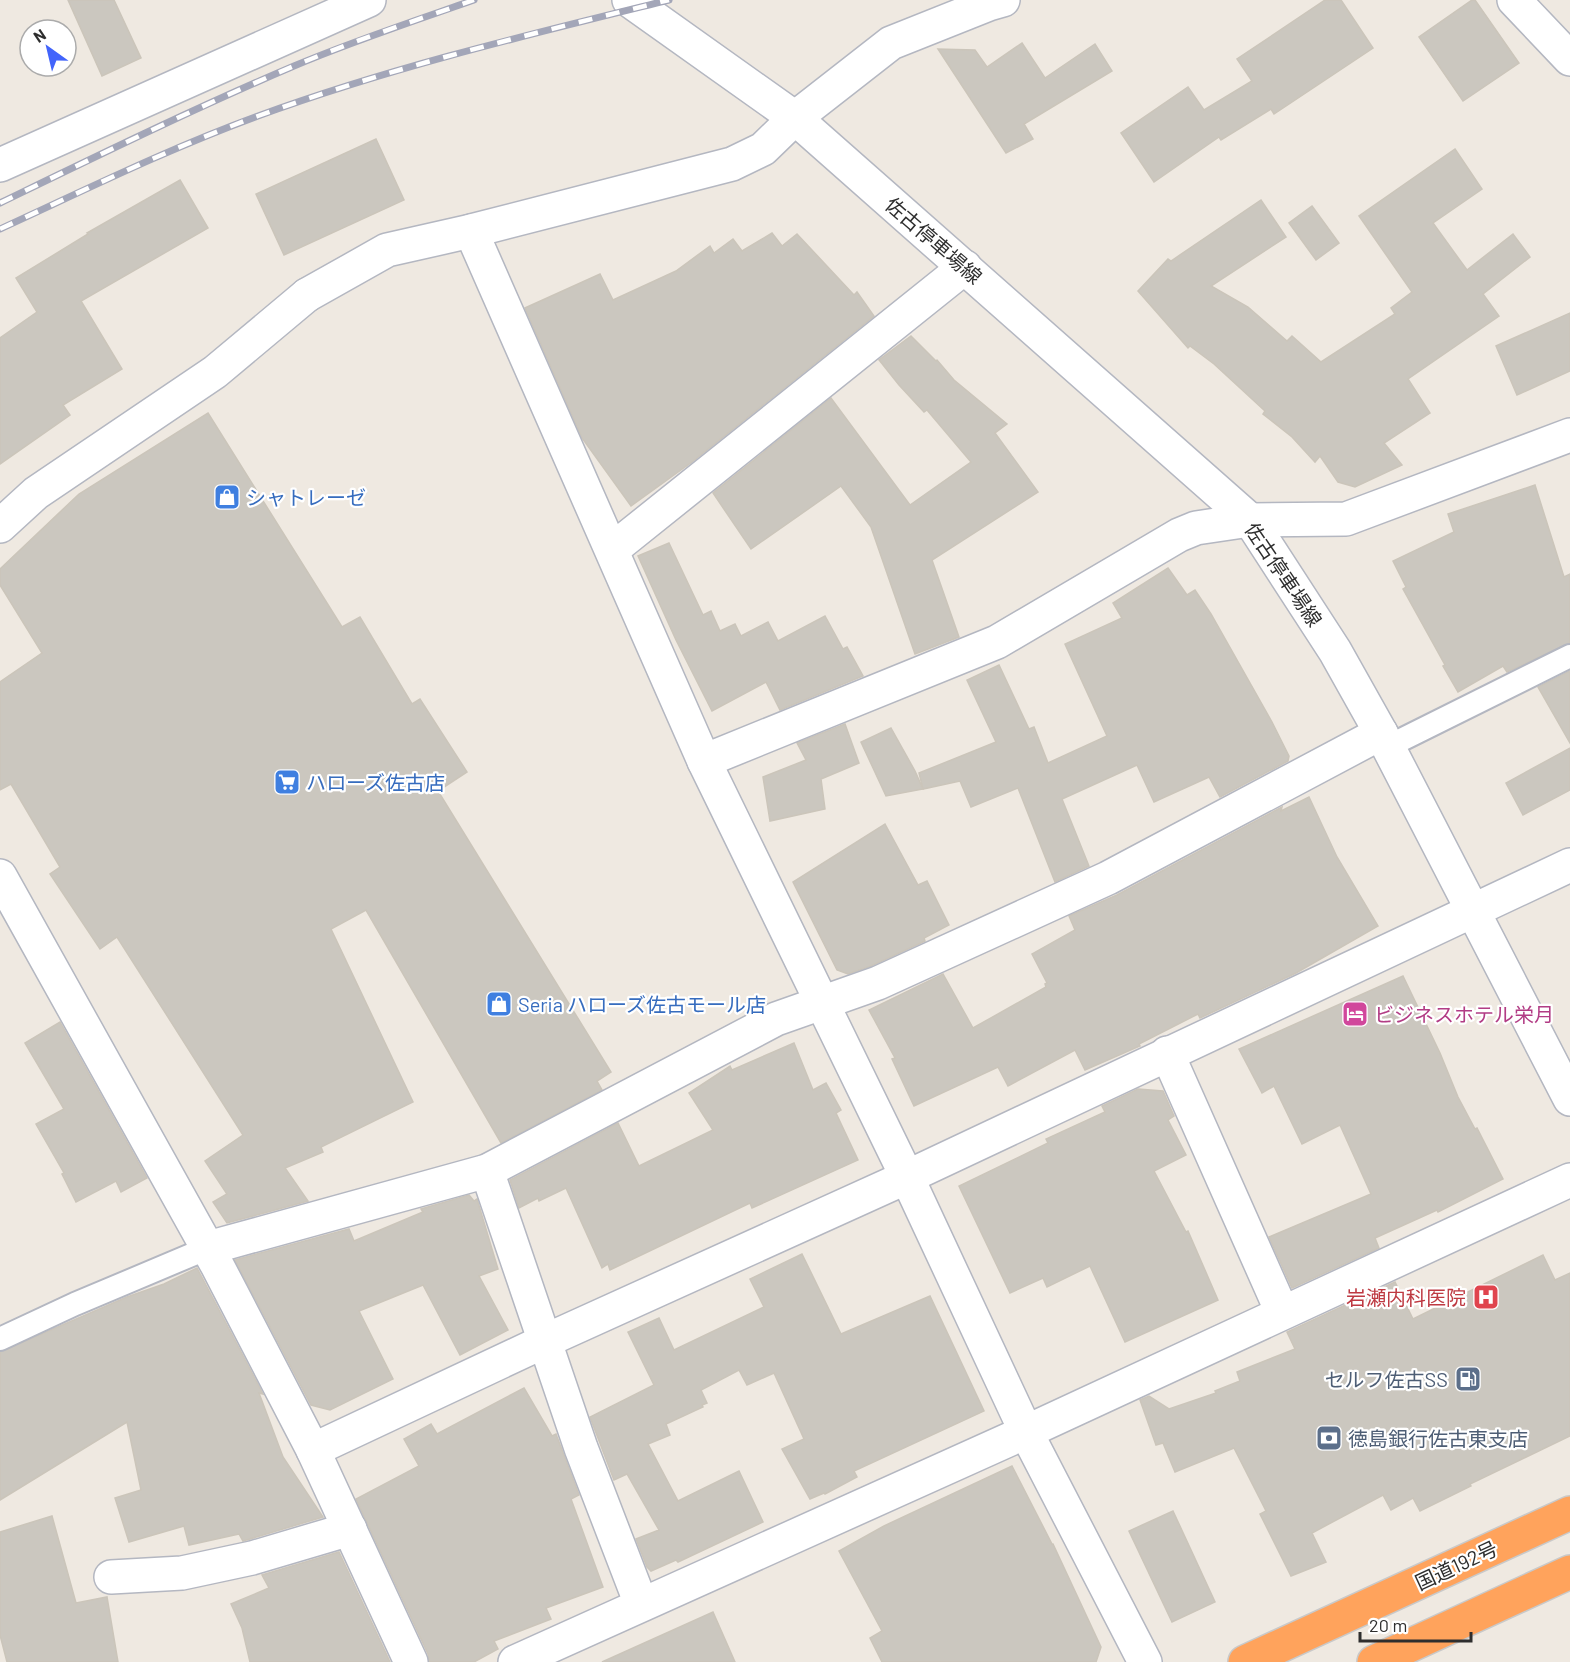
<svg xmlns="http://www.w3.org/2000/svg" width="1570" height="1662" viewBox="0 0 1570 1662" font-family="Barlow,'Noto Sans JP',sans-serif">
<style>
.building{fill:#cbc7bf;stroke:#cbc5ba;stroke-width:1.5}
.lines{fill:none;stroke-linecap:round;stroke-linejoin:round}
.lane-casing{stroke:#b4b7c1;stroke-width:26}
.street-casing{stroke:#b4b7c1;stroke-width:36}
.secondary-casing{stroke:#b4b7c1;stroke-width:36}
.highway-casing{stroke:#c9c9c9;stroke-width:36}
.lane{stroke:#fff;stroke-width:22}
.street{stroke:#fff;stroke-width:33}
.secondary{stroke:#fff;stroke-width:33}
.highway{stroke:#ffa35c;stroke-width:33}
.rail-casing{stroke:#a3a6b8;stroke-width:7}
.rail{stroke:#fff;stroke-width:4.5;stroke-dasharray:14;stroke-linecap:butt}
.labels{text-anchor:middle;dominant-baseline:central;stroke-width:4.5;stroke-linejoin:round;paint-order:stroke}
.street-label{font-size:20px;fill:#2e2e2e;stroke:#fff}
.shop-label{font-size:20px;fill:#366cbe;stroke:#fff;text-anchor:start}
.hotel-label{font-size:20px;fill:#b23c85;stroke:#fff;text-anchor:start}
.health-label{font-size:20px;fill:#be3a42;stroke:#fff;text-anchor:end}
.service-label{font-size:20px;fill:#4e5e75;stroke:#fff;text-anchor:end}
</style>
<rect width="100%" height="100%" fill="#efe9e1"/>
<g class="building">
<polygon points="68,0 114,0 141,58 102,76"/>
<polygon points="1325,0 1341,0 1373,48 1274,114 1271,109 1221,140 1219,137 1154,182 1121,133 1188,87 1204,110 1252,81 1237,59"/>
<polygon points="1472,0 1475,0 1519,63 1463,101 1419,37"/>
<polygon points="1022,43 1045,78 1095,44 1112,71 1024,124 1033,139 1006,153 938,49 975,50 987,67"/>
<polygon points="376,139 404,200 284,255 256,194"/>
<polygon points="1455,149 1482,189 1433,223 1467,270 1513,234 1530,257 1483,294 1499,316 1408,379 1430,413 1384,443 1402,465 1355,487 1338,482 1320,456 1315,462 1292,437 1263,414 1265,411 1214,364 1190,346 1188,348 1138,291 1168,259 1171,261 1261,200 1286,237 1211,286 1248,307 1287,341 1292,336 1321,362 1395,314 1391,308 1412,292 1359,216"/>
<polygon points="180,180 208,228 81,301 122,369 63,405 70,415 0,464 0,338 37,312 16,278 88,234 87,233"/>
<polygon points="1312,206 1339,243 1316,260 1289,223"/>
<polygon points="772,233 782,246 797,234 854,295 857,292 874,316 692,462 631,506 582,438 525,308 600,274 613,300 676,271 710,246 714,253 733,239 742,251"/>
<polygon points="1570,313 1570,371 1517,395 1496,346"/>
<polygon points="911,336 936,361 937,360 954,380 1007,424 995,433 1038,492 932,560 959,637 915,654 871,527 841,486 751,549 713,493 831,398 910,505 971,462 927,410 924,412 899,385 879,360"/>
<polygon points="208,413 342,627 360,617 412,704 420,699 467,772 438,791 611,1072 597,1081 602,1090 501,1143 366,910 331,929 413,1102 321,1147 323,1152 285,1168 308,1201 227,1223 213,1202 227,1194 205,1161 243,1135 117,937 100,949 50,874 60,867 11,784 0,790 0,682 42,653 0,585 0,569 79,494"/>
<polygon points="1535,485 1564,577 1570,574 1570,643 1507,672 1503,666 1458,692 1443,666 1445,665 1403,589 1406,587 1393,561 1454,532 1448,514"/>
<polygon points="669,543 703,615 711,611 720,631 735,624 741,636 768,622 778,641 825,616 843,649 847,647 863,676 780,710 766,682 712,711 676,640 638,556"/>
<polygon points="1168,568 1187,595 1195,590 1211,614 1272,722 1289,756 1288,761 1220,797 1209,777 1154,802 1137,765 1062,799 1089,866 1055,882 1018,788 971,807 960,781 923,789 919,773 996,742 967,680 999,665 1029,729 1034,727 1048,763 1107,736 1065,644 1122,618 1113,603"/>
<polygon points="1570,671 1570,743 1538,687"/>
<polygon points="845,724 859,763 821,779 825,809 770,821 763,777 806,760 797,743"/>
<polygon points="891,728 915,771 923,789 886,796 861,742"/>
<polygon points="1570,748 1570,790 1523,815 1506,783"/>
<polygon points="1309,797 1337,857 1378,926 1296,973 1200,1018 1198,1014 1139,1044 1140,1046 1085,1070 1075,1050 1008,1086 998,1067 914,1106 892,1059 895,1058 869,1010 943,974 973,1028 1046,987 1045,984 1047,983 1032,954 1075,930 1069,916 1117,895 1282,807 1281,811"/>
<polygon points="885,824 918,885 927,881 949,925 924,938 925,941 871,966 848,974 837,970 793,882"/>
<polygon points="1403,976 1440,1053 1458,1097 1475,1129 1477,1128 1503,1179 1438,1212 1437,1210 1375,1238 1379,1248 1292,1288 1269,1237 1371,1194 1340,1125 1302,1144 1274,1086 1262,1093 1239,1049"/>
<polygon points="60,1022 147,1178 121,1192 116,1181 76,1202 62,1174 64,1173 36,1124 64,1109 25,1043"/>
<polygon points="794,1043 813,1090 826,1083 841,1110 836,1113 858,1160 752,1208 750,1203 610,1270 608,1264 602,1268 566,1188 539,1201 538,1198 519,1208 510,1180 618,1123 639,1166 713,1130 689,1093 730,1066 732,1070"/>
<polygon points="1138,1089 1163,1091 1174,1116 1168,1120 1186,1155 1154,1171 1186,1232 1188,1231 1218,1300 1125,1342 1090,1266 1047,1287 1043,1278 1010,1293 959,1186 1048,1143 1046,1139 1105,1112 1102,1106"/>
<polygon points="469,1195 474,1201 477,1199 498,1269 479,1276 508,1330 460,1355 423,1285 359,1311 393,1379 330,1410 311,1405 235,1260 349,1229 354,1241 423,1212 421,1209"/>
<polygon points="802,1254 841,1334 930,1296 984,1411 854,1471 857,1477 825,1494 824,1493 810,1499 782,1449 804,1439 774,1373 747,1385 739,1370 701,1390 707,1403 702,1405 703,1407 666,1424 670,1435 648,1444 678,1501 739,1471 763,1522 678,1562 676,1560 651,1571 647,1567 636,1539 659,1530 627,1474 614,1480 590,1417 654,1385 628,1332 659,1318 674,1350 764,1307 750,1279"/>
<polygon points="1543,1255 1555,1280 1570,1273 1570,1436 1470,1484 1471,1486 1420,1511 1413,1498 1391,1510 1383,1495 1312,1533 1326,1562 1291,1576 1260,1514 1266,1511 1234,1448 1175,1472 1163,1443 1156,1445 1140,1400 1149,1396 1169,1409 1216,1393 1215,1391 1240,1381 1237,1372 1295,1349 1287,1332 1395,1282 1413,1319"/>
<polygon points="197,1268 263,1394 259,1393 283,1457 323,1517 243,1541 239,1534 189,1545 184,1526 129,1542 115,1498 141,1490 127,1422 0,1500 0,1352 127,1297 164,1284"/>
<polygon points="524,1388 552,1436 556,1434 579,1495 571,1499 603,1587 546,1608 551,1619 494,1641 498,1649 474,1662 429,1662 428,1654 356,1499 419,1466 404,1439 431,1424 437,1434"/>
<polygon points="1012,1466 1052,1544 1053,1544 1101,1647 1096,1662 882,1662 870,1638 882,1631 839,1551 884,1526"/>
<polygon points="1173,1511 1215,1602 1172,1622 1129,1531"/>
<polygon points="52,1516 76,1603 107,1597 118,1662 7,1662 0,1635 0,1532"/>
<polygon points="339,1552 390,1662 250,1662 242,1628 231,1604 269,1588 262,1575"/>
<polygon points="713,1612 735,1662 602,1662"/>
</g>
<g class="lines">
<g class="lane-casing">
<g id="lane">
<polyline points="1387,747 1570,656"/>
<polyline points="0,1339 75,1304 208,1248"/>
</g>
</g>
<g class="street-casing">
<g id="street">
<polyline points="1514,0 1570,59"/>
<polyline points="471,231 704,761 997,642 1179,535 1196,528 1250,520 1346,519 1570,435"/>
<polyline points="0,526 36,493 215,372 307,295"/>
<polyline points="613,549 965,267"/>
<polyline points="704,761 907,1177 1026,1432 1145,1662"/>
<polyline points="0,876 217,1265 313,1450 411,1662"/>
<polyline points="1167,1053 1282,1312"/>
<polyline points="487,1171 581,1448 641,1604"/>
<polyline points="208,1248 487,1171 776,1019 878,983 1108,878 1381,733"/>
<polyline points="313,1450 545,1341 907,1177 1570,865"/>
<polyline points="111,1577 182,1573 252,1558 350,1529"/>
<polyline points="515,1662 1026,1432 1570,1180"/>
</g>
</g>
<g class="secondary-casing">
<g id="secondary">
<polyline points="629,0 795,118 1250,520 1335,651 1381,733 1570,1099"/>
<polyline points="0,165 369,0"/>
<polyline points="307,295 387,250 471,231 732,164 763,149 795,118 891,43 989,4 1003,0"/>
</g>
</g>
<g class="highway-casing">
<g id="highway">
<polyline points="1245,1662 1570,1513"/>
<polyline points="1374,1662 1570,1572"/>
</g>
</g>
<use href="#lane" class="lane"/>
<use href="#street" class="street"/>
<use href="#secondary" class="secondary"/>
<use href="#highway" class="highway"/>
<g class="rail-casing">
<g id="rail">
<path d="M0,203c97,-47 195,-95 294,-137 59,-25 120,-45 180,-66"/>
<path d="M0,229c85,-39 170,-81 258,-113 134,-49 273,-82 411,-116"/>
</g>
</g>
<use href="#rail" class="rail"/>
</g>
<defs>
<g id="shop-square" transform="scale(1.35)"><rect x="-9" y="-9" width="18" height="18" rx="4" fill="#3f7fe0" stroke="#fff"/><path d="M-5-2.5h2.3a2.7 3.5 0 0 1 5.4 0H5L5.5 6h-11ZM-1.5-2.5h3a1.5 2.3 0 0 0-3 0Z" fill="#fff"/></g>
<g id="supermarket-square" transform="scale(1.35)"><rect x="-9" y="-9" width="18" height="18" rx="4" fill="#3f7fe0" stroke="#fff"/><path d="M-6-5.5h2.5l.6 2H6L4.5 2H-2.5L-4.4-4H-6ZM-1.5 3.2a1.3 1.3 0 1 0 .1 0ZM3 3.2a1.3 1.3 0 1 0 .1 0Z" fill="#fff"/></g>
<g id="hotel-square" transform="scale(1.35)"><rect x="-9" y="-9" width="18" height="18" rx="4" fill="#d1479c" stroke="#fff"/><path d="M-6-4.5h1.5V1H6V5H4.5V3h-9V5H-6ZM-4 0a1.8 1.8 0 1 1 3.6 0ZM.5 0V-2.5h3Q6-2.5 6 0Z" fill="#fff"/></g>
<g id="hospital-square" transform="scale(1.35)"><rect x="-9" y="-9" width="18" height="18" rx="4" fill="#e0444e" stroke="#fff"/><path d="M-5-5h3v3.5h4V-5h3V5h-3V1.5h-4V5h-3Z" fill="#fff"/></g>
<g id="fuel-square" transform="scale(1.35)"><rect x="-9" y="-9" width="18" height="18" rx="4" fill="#5c6f8a" stroke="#fff"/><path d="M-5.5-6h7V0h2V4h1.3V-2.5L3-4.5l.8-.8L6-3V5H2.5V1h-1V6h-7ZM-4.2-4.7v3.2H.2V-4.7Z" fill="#fff"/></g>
<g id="bank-square" transform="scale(1.35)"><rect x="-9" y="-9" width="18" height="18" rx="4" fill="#5c6f8a" stroke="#fff"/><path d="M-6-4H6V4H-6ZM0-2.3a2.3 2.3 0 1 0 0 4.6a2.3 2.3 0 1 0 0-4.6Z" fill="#fff"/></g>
</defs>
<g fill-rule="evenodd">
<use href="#shop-square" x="227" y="497"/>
<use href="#supermarket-square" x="287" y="782"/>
<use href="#shop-square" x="499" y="1004"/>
<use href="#hotel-square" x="1355" y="1014"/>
<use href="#hospital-square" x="1486" y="1297"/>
<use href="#fuel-square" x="1468" y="1379"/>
<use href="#bank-square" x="1329" y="1438"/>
</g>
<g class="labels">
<g class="street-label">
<text transform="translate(934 240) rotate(41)">佐古停車場線</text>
<text transform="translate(1284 574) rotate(56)">佐古停車場線</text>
<text transform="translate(1456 1565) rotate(-25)">国道192号</text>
</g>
<g class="shop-label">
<text x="246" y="497">シャトレーゼ</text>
<text x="306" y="782">ハローズ佐古店</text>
<text x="518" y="1004">Seria ハローズ佐古モール店</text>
</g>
<g class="hotel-label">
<text x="1374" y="1014">ビジネスホテル栄月</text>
</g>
<g class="health-label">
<text x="1466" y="1297">岩瀬内科医院</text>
</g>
<g class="service-label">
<text x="1448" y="1379">セルフ佐古SS</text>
<text x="1348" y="1438" text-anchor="start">徳島銀行佐古東支店</text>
</g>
</g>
<g transform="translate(48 48) rotate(326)"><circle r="28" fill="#ffffff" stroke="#ababab" stroke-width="1.5"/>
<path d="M0-4.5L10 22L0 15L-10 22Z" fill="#4264fb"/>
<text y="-9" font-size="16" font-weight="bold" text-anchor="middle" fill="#2e2e2e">N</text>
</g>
<path d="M1360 1632v9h111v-9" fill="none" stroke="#2e2e2e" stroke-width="3"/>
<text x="1369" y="1632" font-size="18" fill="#2e2e2e" stroke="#ffffff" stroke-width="4.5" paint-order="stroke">20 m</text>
</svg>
